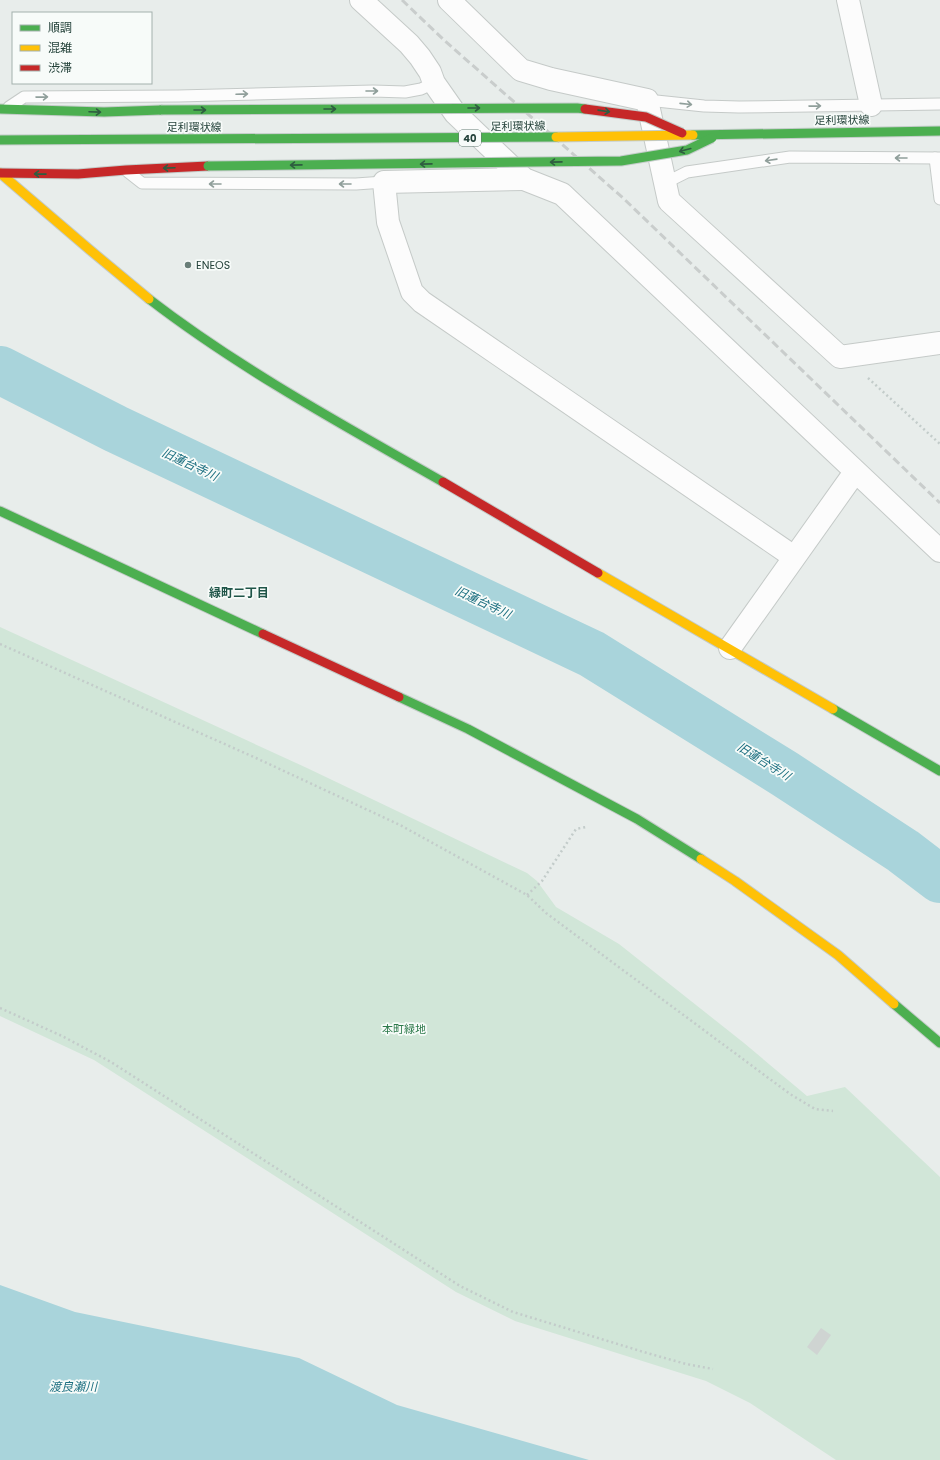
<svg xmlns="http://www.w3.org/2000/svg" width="940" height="1460" viewBox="0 0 940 1460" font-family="Poppins,'Noto Sans JP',sans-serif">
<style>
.green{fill:#d1e6d8}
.water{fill:#a9d4db}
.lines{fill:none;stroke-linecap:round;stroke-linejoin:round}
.river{stroke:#a9d4db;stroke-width:48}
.building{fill:#cfd4d2}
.lane-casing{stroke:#c5cac8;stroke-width:13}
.street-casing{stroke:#c5cac8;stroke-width:24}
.fast-casing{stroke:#c3cbc8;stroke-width:11}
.slow-casing{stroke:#c3cbc8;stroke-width:11}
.jam-casing{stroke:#c3cbc8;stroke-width:11}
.path{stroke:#c3ccca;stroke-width:2.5;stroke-dasharray:2 3;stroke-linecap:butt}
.lane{stroke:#fcfcfc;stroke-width:11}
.street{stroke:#fcfcfc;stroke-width:22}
.fast{stroke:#4caf50;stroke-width:9}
.slow{stroke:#ffc107;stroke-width:9}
.jam{stroke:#c62828;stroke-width:9}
.rail{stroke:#c9cdcc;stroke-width:3;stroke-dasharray:8 4;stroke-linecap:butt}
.fast-bridge-casing{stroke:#c3ccc9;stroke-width:11;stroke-linecap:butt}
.slow-bridge-casing{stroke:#c3ccc9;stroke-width:11;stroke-linecap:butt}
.jam-bridge-casing{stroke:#c3ccc9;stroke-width:11;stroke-linecap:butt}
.fast-bridge{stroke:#4caf50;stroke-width:9}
.slow-bridge{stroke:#ffc107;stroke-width:9}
.jam-bridge{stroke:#c62828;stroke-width:9}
.oneway{stroke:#909f9b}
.oneway2{stroke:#2e5d40}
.poi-dot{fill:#697e78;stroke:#f7fbf9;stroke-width:1.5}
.labels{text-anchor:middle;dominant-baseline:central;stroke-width:3.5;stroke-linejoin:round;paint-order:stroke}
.shield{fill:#f7fbf9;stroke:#637a73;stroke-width:1}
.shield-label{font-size:10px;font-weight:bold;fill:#24423a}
.street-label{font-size:11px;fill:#24423a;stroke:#f7fbf9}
.poi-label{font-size:11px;fill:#24423a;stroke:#f7fbf9;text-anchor:start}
.park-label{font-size:11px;fill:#2d7a4b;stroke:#f7fbf9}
.water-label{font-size:12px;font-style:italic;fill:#1c6f80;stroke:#f7fbf9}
.neighbourhood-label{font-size:12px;font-weight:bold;fill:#1f5548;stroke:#f7fbf9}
</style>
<rect width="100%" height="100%" fill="#e8edeb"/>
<polygon class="green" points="0,627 307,768 527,873 537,881 556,907 619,944 744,1043 807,1096 845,1087 940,1177 940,1460 836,1460 750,1403 706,1381 515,1321 456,1292 94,1060 0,1016"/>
<polygon class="water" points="0,1285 75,1312 299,1358 397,1405 589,1460 0,1460"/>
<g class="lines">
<polyline class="river" points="0,370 116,429 592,654 785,774 903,851 940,879"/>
</g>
<polygon class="building" points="821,1328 831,1335 817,1355 807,1347"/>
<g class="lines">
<g class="lane-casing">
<g id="lane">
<polyline points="647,100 704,106 739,107 940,104"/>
<polyline points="9,107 24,97 178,96 373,91 405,92 421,89 434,83"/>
<polyline points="935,158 940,199"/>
<polyline points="128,172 142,183 356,184 384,182"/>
<polyline points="665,183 687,172 790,157 940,158"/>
</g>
</g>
<g class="street-casing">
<g id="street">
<polyline points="361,0 409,44 420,57 430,72 434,83 455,113 524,179 562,194 940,551"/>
<polyline points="449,0 521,70 551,79 647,100 669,201 840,357 940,343"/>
<polyline points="848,0 871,105"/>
<polyline points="524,179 384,182 388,222 412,292 422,302 794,557"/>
<polyline points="730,648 855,472"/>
</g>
</g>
<g class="fast-casing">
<g id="fast">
<polyline points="0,109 104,112 161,110"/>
<path d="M149,299c91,70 194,126 294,183"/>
<polyline points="0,511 263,634"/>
<polyline points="399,697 468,729 637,819 701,859"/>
<polyline points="833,709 940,771"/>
<polyline points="894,1004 940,1043"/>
</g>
</g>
<g class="slow-casing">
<g id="slow">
<polyline points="0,173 90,250 149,299"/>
<polyline points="598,573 833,709"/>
<polyline points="701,859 735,881 838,955 894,1004"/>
</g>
</g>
<g class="jam-casing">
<g id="jam">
<polyline points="0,173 78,174 126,170 208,166"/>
<polyline points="443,482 598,573"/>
<polyline points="263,634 399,697"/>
</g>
</g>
<g class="path">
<polyline points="868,378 940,444"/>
<polyline points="0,644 256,758 400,825 527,895 546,913 790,1094 815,1109 833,1111"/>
<polyline points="527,895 542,881 576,829 586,827"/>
<polyline points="0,1008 62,1036 111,1062 460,1286 513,1312 647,1353 686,1364 713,1369"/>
</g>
<use href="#lane" class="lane"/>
<use href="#street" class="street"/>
<use href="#fast" class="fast"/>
<use href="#slow" class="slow"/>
<use href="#jam" class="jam"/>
<polyline class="rail" points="402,0 445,41 623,198 940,503"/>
<g class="fast-bridge-casing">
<g id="fast-bridge">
<polyline points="161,110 577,108 585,109"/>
<polyline points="693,135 940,131"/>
<polyline points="0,140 556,137"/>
<polyline points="208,166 621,161 687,150 712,138"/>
</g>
</g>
<g class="slow-bridge-casing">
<polyline id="slow-bridge" points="556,137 693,135"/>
</g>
<g class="jam-bridge-casing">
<polyline id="jam-bridge" points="585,109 646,117 682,133"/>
</g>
<use href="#fast-bridge" class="fast-bridge"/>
<use href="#slow-bridge" class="slow-bridge"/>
<use href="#jam-bridge" class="jam-bridge"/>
</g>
<defs><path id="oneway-shaft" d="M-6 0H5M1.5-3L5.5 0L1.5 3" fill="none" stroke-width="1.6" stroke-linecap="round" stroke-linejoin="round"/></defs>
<g class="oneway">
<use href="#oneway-shaft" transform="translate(372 91)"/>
<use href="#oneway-shaft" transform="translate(242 94) rotate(-2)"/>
<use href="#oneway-shaft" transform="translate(42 97) rotate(-1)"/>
<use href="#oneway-shaft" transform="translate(686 104) rotate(6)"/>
<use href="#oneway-shaft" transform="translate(815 106) rotate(-1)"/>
<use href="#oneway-shaft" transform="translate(901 158) rotate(-180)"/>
<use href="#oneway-shaft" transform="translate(771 160) rotate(172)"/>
<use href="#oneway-shaft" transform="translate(215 184) rotate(180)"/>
<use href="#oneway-shaft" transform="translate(345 184) rotate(180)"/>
</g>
<g class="oneway2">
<use href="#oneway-shaft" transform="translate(474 108)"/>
<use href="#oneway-shaft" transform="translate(330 109)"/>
<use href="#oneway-shaft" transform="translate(200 110)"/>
<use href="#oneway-shaft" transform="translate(604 111) rotate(8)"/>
<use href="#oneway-shaft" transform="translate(95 112) rotate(2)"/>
<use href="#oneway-shaft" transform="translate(685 150) rotate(165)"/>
<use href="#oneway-shaft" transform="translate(556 162) rotate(179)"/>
<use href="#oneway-shaft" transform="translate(426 164) rotate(179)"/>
<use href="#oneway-shaft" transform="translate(296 165) rotate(179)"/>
<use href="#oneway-shaft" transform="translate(169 168) rotate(178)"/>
<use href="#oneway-shaft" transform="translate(40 174) rotate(-179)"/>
</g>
<circle class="poi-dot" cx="188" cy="265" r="4"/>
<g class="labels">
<rect class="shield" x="459" y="130" width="22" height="16" rx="3"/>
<g class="shield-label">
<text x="470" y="138">40</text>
</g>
<g class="street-label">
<text transform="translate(842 120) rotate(-1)">足利環状線</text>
<text transform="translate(518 126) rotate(-1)">足利環状線</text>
<text x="194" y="127">足利環状線</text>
</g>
<g class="poi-label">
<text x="196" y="265">ENEOS</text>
</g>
<g class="park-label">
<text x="404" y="1029">本町緑地</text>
</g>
<g class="water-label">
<text transform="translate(190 464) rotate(25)">旧蓮台寺川</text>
<text transform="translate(483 602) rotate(25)">旧蓮台寺川</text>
<text transform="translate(764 761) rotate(32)">旧蓮台寺川</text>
<text x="73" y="1386">渡良瀬川</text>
</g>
<g class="neighbourhood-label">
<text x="239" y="592">緑町二丁目</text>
</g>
</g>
<rect x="12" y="12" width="140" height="72" fill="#f7fbf9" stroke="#a3b1ad"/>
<rect x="20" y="25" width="20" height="6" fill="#4caf50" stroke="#a3b1ad"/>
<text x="48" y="32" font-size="12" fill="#24423a">順調</text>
<rect x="20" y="45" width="20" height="6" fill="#ffc107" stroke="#a3b1ad"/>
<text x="48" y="52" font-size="12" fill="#24423a">混雑</text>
<rect x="20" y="65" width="20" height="6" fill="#c62828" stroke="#a3b1ad"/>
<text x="48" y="72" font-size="12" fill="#24423a">渋滞</text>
</svg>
